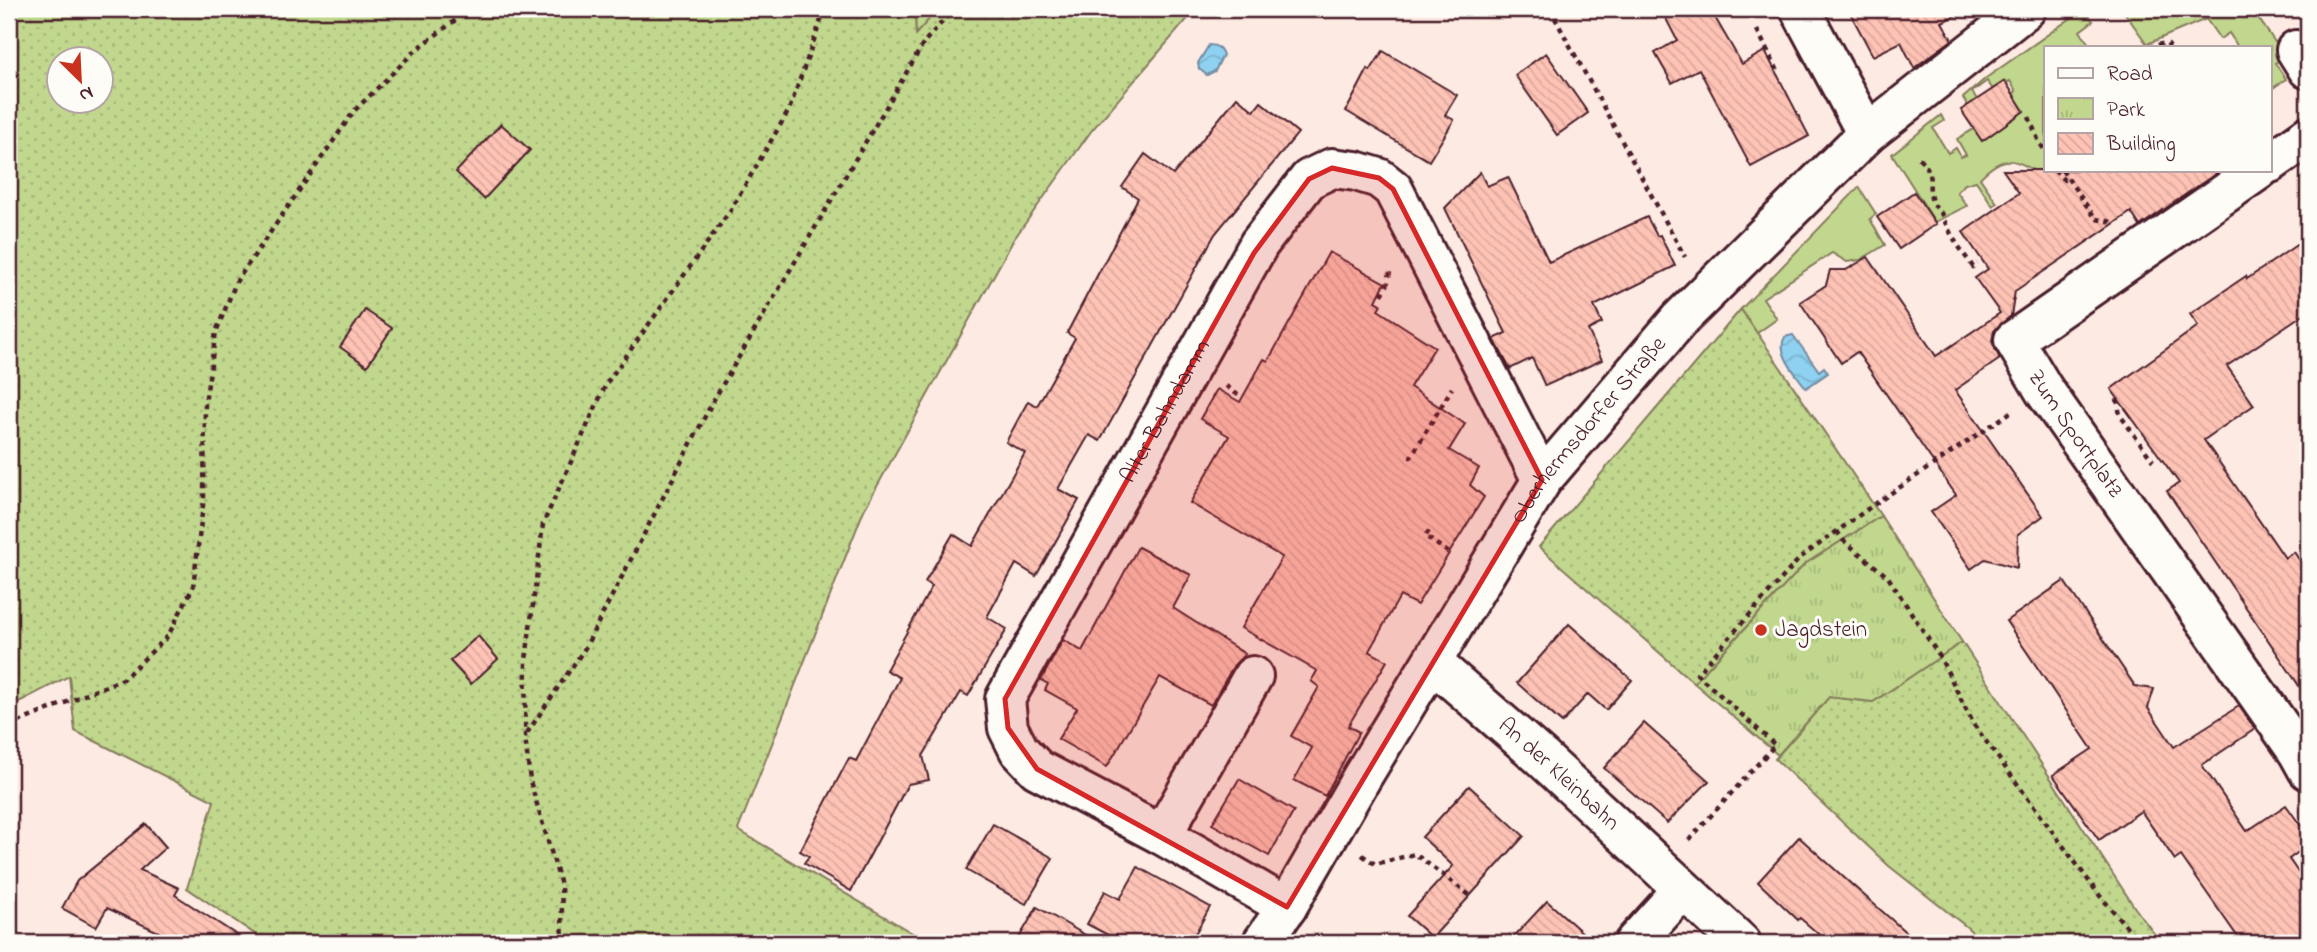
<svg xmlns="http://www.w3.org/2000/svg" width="2317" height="952" viewBox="0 0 2317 952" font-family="'Indie Flower',sans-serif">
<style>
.grass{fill:url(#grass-dots);stroke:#857b5c;stroke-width:2;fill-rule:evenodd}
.park{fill:url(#park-tufts);stroke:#857b5c;stroke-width:2}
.garden{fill:#c0d78d;stroke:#857b5c;stroke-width:2;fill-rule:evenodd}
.water{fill:url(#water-waves);stroke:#738aa1;stroke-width:2}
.building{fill:url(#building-back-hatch);stroke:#4a1f2b;stroke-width:2}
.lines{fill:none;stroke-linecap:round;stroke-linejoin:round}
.minor-casing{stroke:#4a1f2b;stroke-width:44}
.path{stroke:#4a1f2b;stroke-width:4.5;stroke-dasharray:5 5;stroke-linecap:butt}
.minor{stroke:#fdfcf7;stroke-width:38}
.marked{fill:#d62828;fill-opacity:0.2;stroke:#d62828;stroke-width:5;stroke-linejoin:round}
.poi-dot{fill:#c8321e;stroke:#fdfcf7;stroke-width:2.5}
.labels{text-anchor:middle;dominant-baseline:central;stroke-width:6;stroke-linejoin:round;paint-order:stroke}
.street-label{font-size:23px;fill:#4a1f2b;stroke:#fdfcf7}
.poi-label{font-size:23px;fill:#4a1f2b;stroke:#fdfcf7;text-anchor:start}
</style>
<defs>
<pattern id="grass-dots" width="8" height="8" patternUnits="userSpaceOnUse" patternTransform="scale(1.75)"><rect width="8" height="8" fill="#c0d78d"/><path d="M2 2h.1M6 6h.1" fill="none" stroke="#a6b87a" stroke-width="1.8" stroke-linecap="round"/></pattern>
<pattern id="park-tufts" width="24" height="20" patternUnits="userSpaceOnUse" patternTransform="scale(1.75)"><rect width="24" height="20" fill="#c0d78d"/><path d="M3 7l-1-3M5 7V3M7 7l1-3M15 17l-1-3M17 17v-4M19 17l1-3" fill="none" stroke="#a6b87a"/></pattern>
<pattern id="water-waves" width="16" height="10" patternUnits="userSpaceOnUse" patternTransform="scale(1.75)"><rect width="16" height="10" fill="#8ed1f0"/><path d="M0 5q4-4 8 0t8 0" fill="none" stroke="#7cb3ce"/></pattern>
<pattern id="building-back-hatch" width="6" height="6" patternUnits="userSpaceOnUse" patternTransform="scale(1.75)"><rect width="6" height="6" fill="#fec3b5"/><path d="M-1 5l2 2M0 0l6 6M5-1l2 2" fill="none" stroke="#dba79c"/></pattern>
</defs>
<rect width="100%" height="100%" fill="#fdebe3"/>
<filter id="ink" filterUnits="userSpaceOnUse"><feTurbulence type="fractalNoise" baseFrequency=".0143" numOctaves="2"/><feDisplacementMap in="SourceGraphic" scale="14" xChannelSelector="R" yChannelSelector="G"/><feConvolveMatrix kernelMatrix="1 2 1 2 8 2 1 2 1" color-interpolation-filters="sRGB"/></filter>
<g filter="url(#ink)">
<g class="grass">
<path d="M9,9h906l1,24 22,-24h258l-104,121 -78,109 -150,271 -126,320 191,113h-661l-81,-55 27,-87 -139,-70 -6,-55 -60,31zM60,60h42v42h-42z"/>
<polygon points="1741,309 1881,516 1805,564 1694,683 1539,547"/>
<polygon points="1962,642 2135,908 2161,943 1983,943 1968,928 1889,866 1775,759 1829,697 1873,702"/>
</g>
<polygon class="park" points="1881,516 1962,642 1873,702 1829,697 1778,755 1694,683 1805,564"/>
<g class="garden">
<polygon points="915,9 938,9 916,34"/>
<path d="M2084,9l9,12 -13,10 11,16h-45v123h12l22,30c-13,-8 -25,-16 -38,-24 -27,-18 -38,-23 -62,2l17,25 -4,3 -17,-25 -11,3 -8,8 10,14 -32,16 -43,-68 49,-39 3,6 -11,7 15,25 8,-5 5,9 5,-2 -9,-16 23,-14 -17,-27 23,-20zM1987,81l14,20 -5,-11 14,-9 6,10 -3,3 11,17 -11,8 -5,-8 -16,10 -20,-29z"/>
<polygon points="2122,9 2252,9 2275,42 2289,53 2275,63 2286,79 2270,90 2270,47 2238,47 2229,33 2220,39 2206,19 2147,44"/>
<polygon points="1859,187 1876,214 1870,219 1885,245 1860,260 1847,262 1832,253 1763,298 1777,319 1757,333 1741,309"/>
</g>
<g class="water">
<path d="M1209,45c7,0 12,2 14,10l-8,16 -8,4 -8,-6 -1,-6z"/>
<path d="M1793,335l26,36 5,-4 4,6 -22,15c-9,-13 -31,-36 -21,-51z"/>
</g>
<g class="building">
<polygon points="1661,9 1710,9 1742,64 1765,51 1809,136 1751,167 1699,69 1672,83 1655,53 1677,40"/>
<polygon points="1848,9 1969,9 1942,22 1952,40 1914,68 1901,42 1873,56"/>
<polygon points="1383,51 1457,95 1445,115 1454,120 1429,161 1346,111 1368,69 1370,71"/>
<polygon points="1546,53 1588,113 1557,135 1515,75"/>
<polygon points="2005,81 2024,111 1982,141 1961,110"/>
<polygon points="1237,97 1254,111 1261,102 1298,133 1215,234 1100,441 1089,435 1058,489 1079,500 1036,576 1016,564 987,617 1007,629 968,696 961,692 923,756 929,780 908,784 851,891 804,863 809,856 800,851 849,758 856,761 900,678 886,670 932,586 925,582 953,534 972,546 1025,453 1006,442 1028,401 1037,406 1075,338 1067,333 1138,198 1122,187 1145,154 1173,175"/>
<polygon points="501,124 530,150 484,199 456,172"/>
<polygon points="2003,170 2221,170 2140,226 2131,212 2015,291 2011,316 1994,331 1992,341 2000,359 1955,390 2043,516 2018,534 2017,568 1985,559 1971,569 1931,512 1956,495 1857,352 1841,363 1800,302 1826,285 1830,270 1846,270 1868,257 1936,356 2000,313 1975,278 1988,269 1963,232 2019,193"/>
<polygon points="1480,172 1487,186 1508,177 1549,262 1647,217 1657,236 1660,235 1675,266 1594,306 1602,323 1588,330 1602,360 1545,386 1532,358 1510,369 1494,339 1506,333 1445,208"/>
<polygon points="1914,192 1936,224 1899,249 1877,217"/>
<polygon points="2308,237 2308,311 2227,366 2254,405 2204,440 2285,558 2294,552 2308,573 2308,699 2167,491 2179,483 2111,389 2198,326 2190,314 2246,276 2247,279"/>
<polygon points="1329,252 1385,283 1376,301 1381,304 1378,310 1435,347 1410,387 1465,424 1449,450 1479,468 1470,485 1484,497 1417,605 1400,596 1369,651 1387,661 1348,726 1359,732 1325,796 1294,780 1312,748 1291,736 1319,687 1311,681 1317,671 1241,628 1282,557 1190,503 1229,436 1200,419 1217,389 1240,402 1264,359 1268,361"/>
<polygon points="365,310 392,328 367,366 340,347"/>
<polygon points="1138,547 1191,575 1173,608 1245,654 1234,665 1211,705 1160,677 1107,767 1058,739 1077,708 1045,690 1048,684 1041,680 1063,640 1082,651"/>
<polygon points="2064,581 2135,686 2154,689 2148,708 2174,747 2239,706 2255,729 2202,765 2247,831 2286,805 2308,836 2308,845 2289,859 2308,887 2308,943 2242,943 2181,856 2175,860 2141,811 2099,840 2053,775 2092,749 2006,621"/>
<polygon points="1569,624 1632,680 1606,710 1588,694 1562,723 1517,683"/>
<polygon points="478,636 498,659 471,684 450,661"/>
<polygon points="1644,723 1709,781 1667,823 1604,768"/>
<polygon points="1239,779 1294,811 1269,856 1212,824"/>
<polygon points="1469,786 1524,836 1432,938 1407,916 1453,866 1422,837"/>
<polygon points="146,824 166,847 140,870 179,888 175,895 249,943 182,943 107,908 96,927 62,908 77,881"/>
<polygon points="993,824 1053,858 1026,904 966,870"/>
<polygon points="1799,837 1850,883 1918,943 1829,943 1800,918 1798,920 1758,882"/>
<polygon points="1138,867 1210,907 1190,943 1123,943 1087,924 1105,891 1120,899"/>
<polygon points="1547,901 1594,943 1508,943"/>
<polygon points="1037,907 1099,943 1016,943"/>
</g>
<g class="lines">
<g class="minor-casing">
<g id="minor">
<polyline points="1800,9 1867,134"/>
<polyline points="2296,50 2308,69"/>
<polyline points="2270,163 2308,136"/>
<path id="s1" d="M2259,170l-245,170 30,50 254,362 10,18"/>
<path id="s2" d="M1433,663l108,94 200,186"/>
<polyline points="1162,835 1253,676"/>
<path id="s3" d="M1287,907l-125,-72 -125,-66 -18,-19 -11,-22 -3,-29 254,-455 50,-65 23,-11 24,3 23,7 14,11 149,291"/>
<path id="s4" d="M1262,943l25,-36 75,-130 180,-297 137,-160 188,-186 159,-125"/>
<polyline points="1634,943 1682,890"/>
</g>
</g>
<g class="path">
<polyline points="1550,9 1685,257"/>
<polyline points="1757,30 1778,71 1775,71"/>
<polyline points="2148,47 2166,43 2170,47"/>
<polyline points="2029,117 2039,142 2046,152"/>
<path d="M1919,158c16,14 8,23 12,40 2,9 8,10 11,17 8,20 19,35 31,52l4,-4"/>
<polyline points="2054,170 2064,180 2069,179"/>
<polyline points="2062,170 2096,219 2113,222"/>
<polyline points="1382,295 1387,286 1390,272"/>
<polyline points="1226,386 1238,395"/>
<polyline points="2117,399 2120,415 2153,461"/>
<polyline points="1409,457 1411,457 1452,388"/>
<polyline points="1429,531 1425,536 1452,555"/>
<polyline points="1837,531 1843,540 1888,577 1940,657 1974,725 2100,896 2141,943"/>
<polyline points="9,726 123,679 168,636 193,587 204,497 205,403 216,332 236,282 354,111 416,50 470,9"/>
<polyline points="527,733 585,648 713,401 925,41 954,9"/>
<polyline points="1689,840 1775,745 1697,674 1800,558 1872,506 2011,412"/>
<polyline points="1362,855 1375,864 1415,854 1472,897"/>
<polyline points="563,943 561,885 530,781 525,736 526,660 543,524 606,384 730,211 789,110 825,9"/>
</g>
<use href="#minor" class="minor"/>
</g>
</g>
<path class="marked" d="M1332,168l47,10 14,11 149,291 -255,427 -250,-138 -29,-41 -3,-29 249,-446 55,-74z"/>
<circle class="poi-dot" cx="1761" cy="630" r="7"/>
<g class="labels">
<g class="street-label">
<text stroke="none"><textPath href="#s3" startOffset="695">Alter Bahndamm</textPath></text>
<text stroke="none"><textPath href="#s4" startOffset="609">Oberhermsdorfer Straße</textPath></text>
<text stroke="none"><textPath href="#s1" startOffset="410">Zum Sportplatz</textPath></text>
<text stroke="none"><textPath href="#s2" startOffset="168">An der Kleinbahn</textPath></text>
</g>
<g class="poi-label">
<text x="1775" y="630">Jagdstein</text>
</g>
</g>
<rect width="2317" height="952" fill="none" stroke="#fdfcf7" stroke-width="35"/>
<rect x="18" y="18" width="2282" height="917" fill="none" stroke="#4a1f2b" stroke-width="2.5" filter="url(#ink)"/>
<rect x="2044" y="46" width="228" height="126" fill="#fdfcf7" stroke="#b5a4a5" stroke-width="2"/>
<rect x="2058" y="68" width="35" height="10" fill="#fdfcf7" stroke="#b5a4a5" stroke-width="2"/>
<text x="2107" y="80" font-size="21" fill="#4a1f2b">Road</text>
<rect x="2058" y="98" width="35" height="21" fill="url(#park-tufts)" stroke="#b5a4a5" stroke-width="2"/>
<text x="2107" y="116" font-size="21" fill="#4a1f2b">Park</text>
<rect x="2058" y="133" width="35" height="21" fill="url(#building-back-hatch)" stroke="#b5a4a5" stroke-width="2"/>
<text x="2107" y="150" font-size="21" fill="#4a1f2b">Building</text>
<g transform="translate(80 80) rotate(156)"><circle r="33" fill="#fdfcf7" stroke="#b5a4a5" stroke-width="2"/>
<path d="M0-5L12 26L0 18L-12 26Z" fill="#c8321e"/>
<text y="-10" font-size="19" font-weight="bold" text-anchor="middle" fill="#4a1f2b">N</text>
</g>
</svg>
